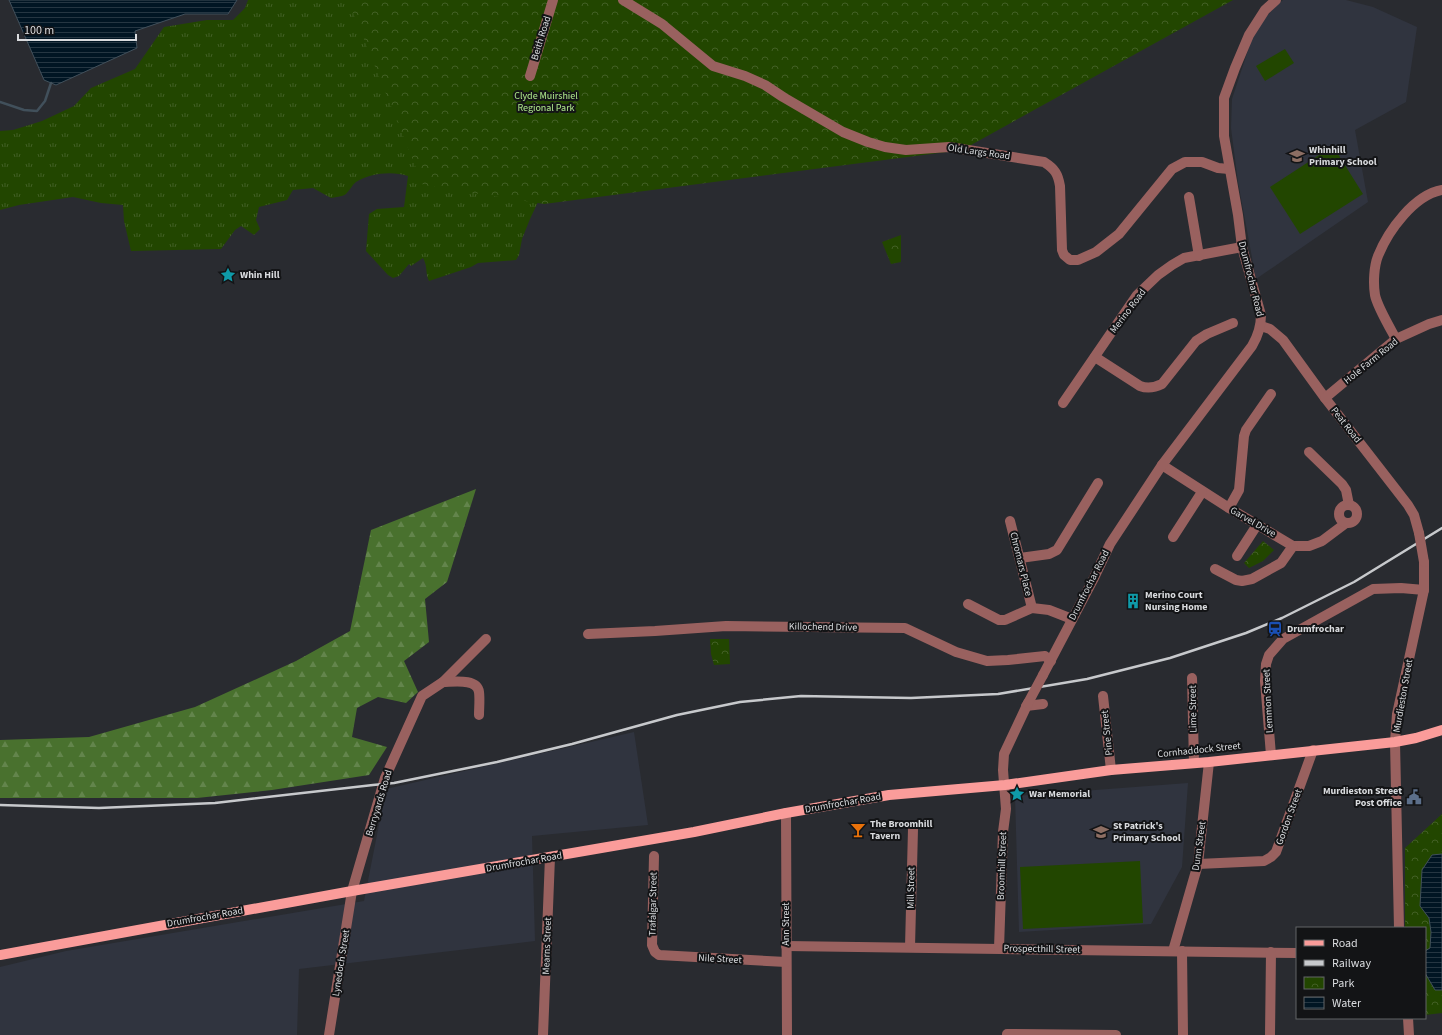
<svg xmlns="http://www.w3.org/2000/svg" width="1442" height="1035" viewBox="0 0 1442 1035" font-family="'Source Sans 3',sans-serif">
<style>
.built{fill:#30343f}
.grass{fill:url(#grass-tufts)}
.forest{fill:url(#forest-firs)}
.park{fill:url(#park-crowns)}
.pitch{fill:#224600}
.water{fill:url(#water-rules);stroke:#41505b}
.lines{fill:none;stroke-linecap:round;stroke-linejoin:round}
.stream{stroke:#41505b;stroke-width:2.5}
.minor{stroke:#99615f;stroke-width:10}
.major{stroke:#fa9c9a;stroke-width:10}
.rail{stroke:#c7c9cc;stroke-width:2.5}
.minor-bridge{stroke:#99615f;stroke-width:10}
.labels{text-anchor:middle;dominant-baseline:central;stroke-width:4;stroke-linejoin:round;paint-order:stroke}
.street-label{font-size:10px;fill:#d9dbde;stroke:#131416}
.park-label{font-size:10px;fill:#b1eb8d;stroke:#131416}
.poi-label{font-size:10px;font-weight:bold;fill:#d9dbde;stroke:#131416;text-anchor:start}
</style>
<defs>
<pattern id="grass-tufts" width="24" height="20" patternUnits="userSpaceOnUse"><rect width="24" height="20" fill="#224600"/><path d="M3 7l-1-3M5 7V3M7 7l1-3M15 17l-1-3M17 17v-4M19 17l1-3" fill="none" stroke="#426025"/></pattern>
<pattern id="forest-firs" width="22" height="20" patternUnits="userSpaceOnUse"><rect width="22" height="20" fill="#49712e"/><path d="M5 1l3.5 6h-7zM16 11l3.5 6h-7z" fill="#63854c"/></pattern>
<pattern id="park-crowns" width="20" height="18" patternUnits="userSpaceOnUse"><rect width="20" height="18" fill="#224600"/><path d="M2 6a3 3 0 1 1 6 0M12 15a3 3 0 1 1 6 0" fill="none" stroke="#426025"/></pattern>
<pattern id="water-rules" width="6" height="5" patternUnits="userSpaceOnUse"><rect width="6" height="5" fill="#001523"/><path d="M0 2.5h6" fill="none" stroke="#253642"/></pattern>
</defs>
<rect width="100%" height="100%" fill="#292b30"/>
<g class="built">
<polygon points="1283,0 1346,0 1373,7 1417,27 1406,102 1355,130 1368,202 1256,279 1238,182 1231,128 1232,99 1255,29 1276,6"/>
<polygon points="634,732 648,825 532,836 535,941 299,969 297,1035 0,1035 0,967 66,951 364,901 386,789"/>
<polygon points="1188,783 1182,867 1151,924 1019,932 1015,796"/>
</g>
<path class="grass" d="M248,0h300l-4,189 -14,30 -8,20 -3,16 -3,5 -38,3 -7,4 -42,14c-4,-8 -1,-14 -6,-23l-12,8 -2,-2 -10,12 -6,2 -5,-3 -22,-24 3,-37 8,-5 27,-2 4,-31c-16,-5 -38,-3 -52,6 -4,3 -6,8 -10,12 -4,3 -11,3 -15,4l-18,-10 -20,2 -6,10 -28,7 -3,13 4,9 -6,6 -13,-9 -6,4 -14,19 -90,2 -7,-30 -1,-16 -22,-2 -28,-6 -54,8 -19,5v-79l13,-1 29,-9 32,-15 17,-18 44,-19 29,-42 43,-7h26l12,-12z"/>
<polygon class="forest" points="476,489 447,582 425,599 429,642 404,661 418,692 406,703 378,697 357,708 352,737 387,747 369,775 272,790 197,798 0,798 0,740 89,737 195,707 296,661 350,631 371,530"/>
<g class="park">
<polygon points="348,0 1233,0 962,150 544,204 423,185"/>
<polygon points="901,235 901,262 891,264 882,242"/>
<polygon points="1263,541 1274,550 1263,561 1249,568 1244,563"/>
<polygon points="710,639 729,639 730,664 714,665 711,654"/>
<polygon points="1442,814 1442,1013 1425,1015 1425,928 1405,928 1405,848"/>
</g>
<g class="pitch">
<polygon points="1285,49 1294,63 1265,81 1256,66"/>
<polygon points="1333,146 1363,194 1300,234 1270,187"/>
<polygon points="1140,861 1143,923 1023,929 1020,867"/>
</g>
<g class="water">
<polygon points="9,0 237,0 228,14 185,14 135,31 137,48 56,85 44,80"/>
<polygon points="1442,854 1442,990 1435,990 1425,973 1425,951 1430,948 1431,932 1429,918 1420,906 1422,870 1432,855"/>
</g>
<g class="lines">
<polyline class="stream" points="0,102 24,110 37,111 45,101 51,83"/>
<g class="minor">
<path d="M623,0l39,24 51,42 32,10 20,9 18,12 60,35 25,10 17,5 21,3 43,-3 95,15c11,7 14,12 16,24l2,64 2,5 6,5h8l18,-8 23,-18 53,-65 13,-7h17l16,6 11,1"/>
<polyline points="530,76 553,0"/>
<polyline points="1189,197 1199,256"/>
<polyline points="1261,326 1270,329 1283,340 1325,398 1408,505 1414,515 1419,533"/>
<path d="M1396,339c-6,-11 -19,-33 -21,-44 -2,-12 -1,-29 3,-39 10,-25 36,-61 64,-66"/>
<path d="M1095,357l45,29c8,3 14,2 22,-2l34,-43 11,-7 26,-11"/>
<polyline points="1325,398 1396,339 1429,324 1442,320"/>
<polyline points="1063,403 1137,295 1158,275 1172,265 1184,258 1242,247"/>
<polyline points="1309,452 1342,484 1346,490 1349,505"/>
<polyline points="1162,465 1229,508 1293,546 1309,546 1322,541 1346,523"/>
<circle cx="1348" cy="514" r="9"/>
<polyline points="1229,508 1239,490 1244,436 1246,430 1271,394"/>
<polyline points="1010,521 1032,608"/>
<polyline points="1173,537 1202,492"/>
<polyline points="1237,556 1257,525"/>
<polyline points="1020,558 1049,554 1057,550 1098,483"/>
<polyline points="1215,569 1236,580 1242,581 1252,579 1281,563 1293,546"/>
<polyline points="968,604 999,620 1005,620 1032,608 1049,610 1072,619"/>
<polyline points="588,634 655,631 726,626 905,628 956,652 987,661 1008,660 1045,656 1051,661"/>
<path d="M1043,675l50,-95 17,-36 52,-79 90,-119c6,-10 9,-19 9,-31l-19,-68 -4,-32 -14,-79v-38l11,-30 14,-33 16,-25 11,-10"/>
<polyline points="1192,678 1194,763"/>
<path d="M443,682c10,0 34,-4 36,10 1,7 0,16 0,23"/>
<polyline points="1103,696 1111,770"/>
<polyline points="1026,706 1043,704"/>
<polyline points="1271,755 1265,681 1266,664 1269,655 1283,639 1373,589 1401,588 1424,590"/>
<polyline points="786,813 787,1035"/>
<polyline points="654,856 652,945 655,952 659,955 786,962"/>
<polyline points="1198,864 1264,861 1271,857 1276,852 1313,750"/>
<polyline points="1399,928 1395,742 1397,714 1424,590 1424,562"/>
<polyline points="786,946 1297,953"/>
<polyline points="910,947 913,829"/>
<polyline points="999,948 1003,832 1006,809 1003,770 1004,754 1028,703"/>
<polyline points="1173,951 1198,864 1209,762"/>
<polyline points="1182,951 1183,1035"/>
<polyline points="1408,1018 1409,1035"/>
<polyline points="1007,1034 1116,1035"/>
<polyline points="329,1035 352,891 385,778 422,696 443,682 486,639"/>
<polyline points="543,1035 550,857"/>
<polyline points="1270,1035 1271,952"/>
</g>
<polyline class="major" points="0,955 352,891 694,832 786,813 889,795 1005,785 1111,770 1209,762 1395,742 1416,738 1442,730"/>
<polyline class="rail" points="0,805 99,808 215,803 373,785 394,783 497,762 572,744 677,715 740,702 801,696 911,698 998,694 1087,679 1170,658 1246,633 1282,618 1354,582 1442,528"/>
<g class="minor-bridge">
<polyline points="1419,533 1424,562"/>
<polyline points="1028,703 1043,675"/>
</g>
</g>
<defs>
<g id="school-bare" transform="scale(1.2)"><path d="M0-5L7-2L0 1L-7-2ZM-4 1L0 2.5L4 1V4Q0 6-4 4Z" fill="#8d6e63" stroke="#131416" stroke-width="2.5" paint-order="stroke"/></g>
<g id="sight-bare" transform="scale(1.2)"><path d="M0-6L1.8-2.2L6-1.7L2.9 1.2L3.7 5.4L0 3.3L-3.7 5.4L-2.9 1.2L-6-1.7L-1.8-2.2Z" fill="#0f9aa8" stroke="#131416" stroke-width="2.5" paint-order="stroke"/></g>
<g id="building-bare" transform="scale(1.2)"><path d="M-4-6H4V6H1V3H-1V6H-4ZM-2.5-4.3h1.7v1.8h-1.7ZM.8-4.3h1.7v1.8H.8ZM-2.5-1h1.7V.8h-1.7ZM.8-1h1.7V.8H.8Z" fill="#0f9aa8" stroke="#131416" stroke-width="2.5" paint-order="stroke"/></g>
<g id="station-bare" transform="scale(1.2)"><path d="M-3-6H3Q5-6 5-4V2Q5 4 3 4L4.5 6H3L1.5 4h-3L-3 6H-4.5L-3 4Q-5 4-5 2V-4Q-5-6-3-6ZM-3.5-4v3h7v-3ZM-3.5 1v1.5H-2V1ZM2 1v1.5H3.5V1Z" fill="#1a4fb4" stroke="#131416" stroke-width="2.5" paint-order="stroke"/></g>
<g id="civic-bare" transform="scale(1.2)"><path d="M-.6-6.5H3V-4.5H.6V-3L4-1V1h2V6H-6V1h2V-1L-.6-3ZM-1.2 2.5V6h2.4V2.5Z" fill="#5c6f8a" stroke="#131416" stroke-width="2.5" paint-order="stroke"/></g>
<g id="bar-bare" transform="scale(1.2)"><path d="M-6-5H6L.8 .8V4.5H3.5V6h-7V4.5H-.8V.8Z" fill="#e8710a" stroke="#131416" stroke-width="2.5" paint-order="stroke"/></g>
</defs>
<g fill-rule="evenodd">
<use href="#school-bare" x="1297" y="156"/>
<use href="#sight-bare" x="228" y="275"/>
<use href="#building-bare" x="1133" y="601"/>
<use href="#station-bare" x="1275" y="629"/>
<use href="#sight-bare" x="1017" y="794"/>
<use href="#civic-bare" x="1414" y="797"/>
<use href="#bar-bare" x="858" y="830"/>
<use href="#school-bare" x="1101" y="832"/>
</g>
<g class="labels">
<g class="street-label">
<text transform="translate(541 38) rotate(-73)">Beith Road</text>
<text transform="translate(979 152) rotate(8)">Old Largs Road</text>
<text transform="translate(1251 279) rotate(76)">Drumfrochar Road</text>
<text transform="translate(1128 311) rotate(-53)">Merino Road</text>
<text transform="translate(1371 361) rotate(-39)">Hole Farm Road</text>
<text transform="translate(1346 425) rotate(52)">Peat Road</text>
<text transform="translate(1253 522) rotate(30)">Garvel Drive</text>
<text transform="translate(1021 564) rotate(76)">Chromars Place</text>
<text transform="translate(1089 585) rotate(-63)">Drumfrochar Road</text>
<text transform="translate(823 627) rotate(1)">Killochend Drive</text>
<text transform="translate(1403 696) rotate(-80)">Murdieston Street</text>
<text transform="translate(1268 701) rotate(-93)">Lemmon Street</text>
<text transform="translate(1193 709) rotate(-91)">Lime Street</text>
<text transform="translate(1107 733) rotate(-96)">Pine Street</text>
<text transform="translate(1199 750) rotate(-6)">Cornhaddock Street</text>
<text transform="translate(379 803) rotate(-73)">Berryyards Road</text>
<text transform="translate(843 803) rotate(-10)">Drumfrochar Road</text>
<text transform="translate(1289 817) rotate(-70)">Gordon Street</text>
<text transform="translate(1199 846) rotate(-82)">Dunn Street</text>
<text transform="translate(524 862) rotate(-10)">Drumfrochar Road</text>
<text transform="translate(1002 866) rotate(-88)">Broomhill Street</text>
<text transform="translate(911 888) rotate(-89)">Mill Street</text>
<text transform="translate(653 904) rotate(-89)">Trafalgar Street</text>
<text transform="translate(205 917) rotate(-10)">Drumfrochar Road</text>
<text transform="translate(786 924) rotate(-90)">Ann Street</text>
<text transform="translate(547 946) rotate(-88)">Mearns Street</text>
<text transform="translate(1042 949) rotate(1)">Prospecthill Street</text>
<text transform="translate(720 959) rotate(3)">Nile Street</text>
<text transform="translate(341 963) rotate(-81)">Lynedoch Street</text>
</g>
<g class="park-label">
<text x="546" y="96">Clyde Muirshiel<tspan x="546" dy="12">Regional Park</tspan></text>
</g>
<g class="poi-label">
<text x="1309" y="150">Whinhill<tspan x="1309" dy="12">Primary School</tspan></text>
<text x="240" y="275">Whin Hill</text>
<text x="1145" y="595">Merino Court<tspan x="1145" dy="12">Nursing Home</tspan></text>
<text x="1287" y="629">Drumfrochar</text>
<text x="1402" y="791" text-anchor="end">Murdieston Street<tspan x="1402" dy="12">Post Office</tspan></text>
<text x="1029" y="794">War Memorial</text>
<text x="870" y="824">The Broomhill<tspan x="870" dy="12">Tavern</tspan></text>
<text x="1113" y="826">St Patrick's<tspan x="1113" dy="12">Primary School</tspan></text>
</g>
</g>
<rect x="1296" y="927" width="130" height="92" fill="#131416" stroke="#626466"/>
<rect x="1304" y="940" width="20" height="6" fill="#fa9c9a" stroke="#626466"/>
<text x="1332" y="947" font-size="12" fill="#d9dbde">Road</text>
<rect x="1304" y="960" width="20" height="6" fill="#c7c9cc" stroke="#626466"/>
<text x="1332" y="967" font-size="12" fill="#d9dbde">Railway</text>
<rect x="1304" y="977" width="20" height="12" fill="url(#park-crowns)" stroke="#626466"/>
<text x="1332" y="987" font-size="12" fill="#d9dbde">Park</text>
<rect x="1304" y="997" width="20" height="12" fill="url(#water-rules)" stroke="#626466"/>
<text x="1332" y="1007" font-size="12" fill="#d9dbde">Water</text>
<path d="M18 34v6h118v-6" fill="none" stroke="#d9dbde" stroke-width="2"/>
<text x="24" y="34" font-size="12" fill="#d9dbde" stroke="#131416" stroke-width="3" paint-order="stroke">100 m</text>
</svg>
